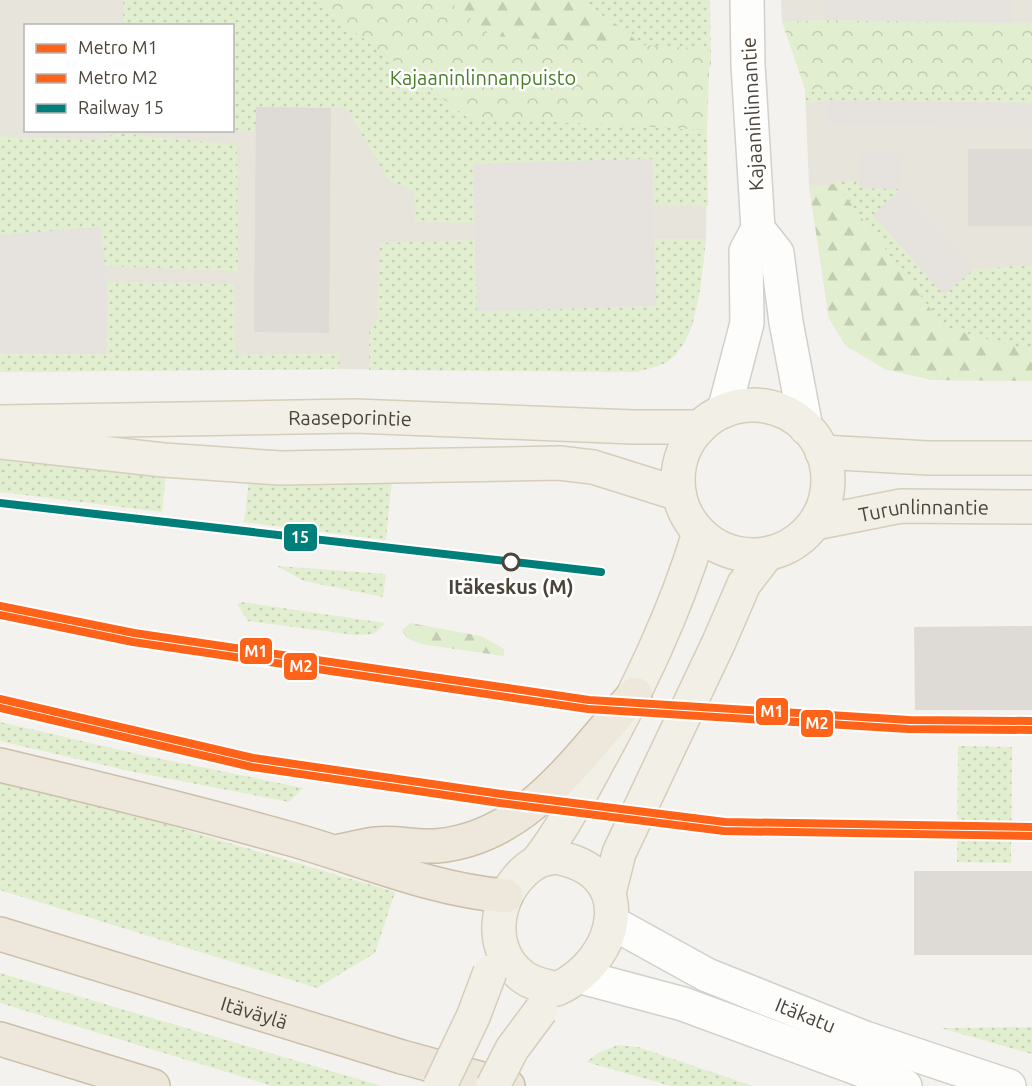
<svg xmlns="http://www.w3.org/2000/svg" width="1032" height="1086" viewBox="0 0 1032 1086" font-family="Ubuntu,sans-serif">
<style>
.residential{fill:#e7e4dc;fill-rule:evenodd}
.grass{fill:url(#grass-dots)}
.forest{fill:url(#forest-firs)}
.park{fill:url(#park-crowns)}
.parking{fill:#e6e3df}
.building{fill:#dedbd6}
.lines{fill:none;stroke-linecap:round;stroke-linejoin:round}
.minor-casing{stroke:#d2d0cb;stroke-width:36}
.major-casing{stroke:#d6cebb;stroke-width:36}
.highway-casing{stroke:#ccbfa9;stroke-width:36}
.minor{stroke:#fdfdfc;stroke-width:33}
.major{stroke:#f2efe6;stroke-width:33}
.highway{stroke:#ede8db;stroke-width:33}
.major-bridge-casing{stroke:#d6cebb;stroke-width:36;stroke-linecap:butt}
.major-bridge{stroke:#f2efe6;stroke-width:33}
.rail-1-casing{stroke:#fff;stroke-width:12}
.rail-1{stroke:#007e79;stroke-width:8}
.metro-1-casing{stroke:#fff;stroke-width:12}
.metro-2-casing{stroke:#fff;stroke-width:12}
.metro-1{stroke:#ff6319;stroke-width:8}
.metro-2{stroke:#ff6319;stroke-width:8}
.stop-dot{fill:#fff;stroke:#4b4439;stroke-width:3}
.labels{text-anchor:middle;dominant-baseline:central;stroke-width:5;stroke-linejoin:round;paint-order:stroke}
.park-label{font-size:20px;fill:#4a7f2a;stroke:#fff}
.street-label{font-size:20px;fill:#4b4439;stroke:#fff}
.stop-label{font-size:20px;font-weight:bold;fill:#4b4439;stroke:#fff}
.line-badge{stroke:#fff;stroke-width:2}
.badge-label{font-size:16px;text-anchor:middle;font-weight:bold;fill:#fff}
</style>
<defs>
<pattern id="grass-dots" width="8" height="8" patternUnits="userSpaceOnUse" patternTransform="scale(1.5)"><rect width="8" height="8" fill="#e1eecf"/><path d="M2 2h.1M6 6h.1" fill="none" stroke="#c3cdb2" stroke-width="1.8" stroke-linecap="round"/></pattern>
<pattern id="forest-firs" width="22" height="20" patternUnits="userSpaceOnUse" patternTransform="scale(1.5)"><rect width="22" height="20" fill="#e1eecf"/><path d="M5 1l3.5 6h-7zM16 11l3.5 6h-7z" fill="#c3cdb2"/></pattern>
<pattern id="park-crowns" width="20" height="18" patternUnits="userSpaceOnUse" patternTransform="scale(1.5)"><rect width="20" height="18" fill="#e1eecf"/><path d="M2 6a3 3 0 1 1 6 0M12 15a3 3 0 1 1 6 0" fill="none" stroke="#c3cdb2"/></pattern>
</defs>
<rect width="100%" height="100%" fill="#f4f2ee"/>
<g class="residential">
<path d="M0,0h313l154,117 240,13 -1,109 -13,85 -8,17 -20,22 -29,9 -296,-3 -340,3zM26,26h206v104h-206z"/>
<polygon points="781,0 1032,0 1032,23 825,20 782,22"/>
<polygon points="805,89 1032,90 1032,381 932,380 885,369 845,345 829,318 809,186"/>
</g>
<g class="grass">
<polygon points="123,0 313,0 467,117 707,130 708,206 653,205 652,159 474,164 475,224 415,221 414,191 389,180 346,108 256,107 256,132 233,130 232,26 123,26"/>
<polygon points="577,0 710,0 711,67 656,62 619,26"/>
<polygon points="1032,66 1032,103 826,100 806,103 805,89 809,79"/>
<polygon points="119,133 237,145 238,271 105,266 100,227 0,235 0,136 97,140"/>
<polygon points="834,181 859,181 860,188 901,189 944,295 974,269 1032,265 1032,349 1022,349 944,327"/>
<path d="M654,239h52c-4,33 -7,109 -43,125 -8,4 -18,5 -27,8l-267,-2v-39l8,-12 3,-76 95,-3 3,71 178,-5z"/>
<polygon points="107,282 234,284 235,355 339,353 340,369 0,372 0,353 106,354"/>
<polygon points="0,454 166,472 162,512 0,492"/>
<polygon points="392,479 386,540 244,522 249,480"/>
<polygon points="277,566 386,574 383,597 304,581"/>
<polygon points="242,602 385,623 374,634 355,635 248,621 237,604"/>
<polygon points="0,722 142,755 303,788 289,802 129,771 0,741"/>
<polygon points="958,746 1012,747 1011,863 957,862"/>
<polygon points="0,781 162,823 395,892 375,953 317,988 0,890"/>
<polygon points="0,973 375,1084 381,1086 272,1086 0,1003"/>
<polygon points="1032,1027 1032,1054 941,1028"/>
<polygon points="618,1045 638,1047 753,1086 671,1086 586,1062 600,1052"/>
</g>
<g class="forest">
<polygon points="313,0 577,0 619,26 640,44 707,130 467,117"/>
<polygon points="836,184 944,327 1022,349 1032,349 1032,381 932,380 885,369 845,345 829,318 809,186"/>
<polygon points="410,623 481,636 504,649 504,656 420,644 407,638 402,630"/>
</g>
<g class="park">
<polygon points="313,0 447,0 492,36 710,49 707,130 467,117"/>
<polygon points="825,20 1032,23 1032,90 805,89 782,22"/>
</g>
<g class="parking">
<polygon points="825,0 1011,0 1011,23 825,20"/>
<polygon points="826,100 1031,103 1031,127 826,124"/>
<polygon points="860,153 902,153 901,189 974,269 944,295 873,215 901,189 859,188"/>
<polygon points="652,159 656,306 477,311 473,164"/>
<polygon points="100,227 108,294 106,354 0,353 0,235"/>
</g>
<g class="building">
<polygon points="256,107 331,108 329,333 254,332"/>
<rect x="968" y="149" width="64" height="77"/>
<polygon points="1032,626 1032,710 915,710 914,627"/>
<rect x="914" y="871" width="118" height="84"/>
</g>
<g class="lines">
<g class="minor-casing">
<g id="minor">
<polyline points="758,229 777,253 786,322 806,428"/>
<polyline points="724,411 747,323 746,251 758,229 748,65 747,0"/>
<path id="s1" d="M611,922l96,53 158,63 144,48"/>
<polyline points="578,976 683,1004 905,1086"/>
</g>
</g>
<g class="major-casing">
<g id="major">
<circle cx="753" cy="480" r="75"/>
<path id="s2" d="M0,422l355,-6 278,11h67"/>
<polyline points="0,442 164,460 280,468 559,463 593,467 679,494"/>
<polyline points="822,452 928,458 1032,458"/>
<path id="s3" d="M815,523l86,-17 131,1"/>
<path d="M554,857c86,13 66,103 3,132 -12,-3 -25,-5 -35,-13 -39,-30 -25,-91 15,-114 4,-3 12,-3 17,-5z"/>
<path d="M537,862c25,-32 43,-67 62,-102 40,-73 76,-147 100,-227"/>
<polyline points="609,893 619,853 719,642 744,584 767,554"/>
</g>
</g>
<g class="highway-casing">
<g id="highway">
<path d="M0,765c97,23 195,47 291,74 71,20 141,51 215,57"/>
<path d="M340,851c12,-2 25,-6 36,-7 20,-2 40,3 60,2 92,-8 142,-90 199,-152"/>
<path id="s4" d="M0,934l402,123 106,29"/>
<polyline points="0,1039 153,1086"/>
</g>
</g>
<use href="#minor" class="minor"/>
<use href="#major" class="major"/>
<use href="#highway" class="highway"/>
<g class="major-bridge-casing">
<g id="major-bridge">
<polyline points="440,1086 473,1017 490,972"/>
<polyline points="493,1086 512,1049 541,1010"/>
</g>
</g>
<use href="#major-bridge" class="major-bridge"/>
<g class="rail-1-casing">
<polyline id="rail-1" points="0,503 601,572"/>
</g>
<use href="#rail-1" class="rail-1"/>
<g class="metro-1-casing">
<g id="metro-1">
<polyline points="0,606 134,633 589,700 909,720 1032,721"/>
<polyline points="0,699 253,758 501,794 725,822 1032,827"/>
</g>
</g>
<g class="metro-2-casing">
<g id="metro-2">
<polyline points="0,615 133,642 588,709 908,729 1032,730"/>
<polyline points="0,708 252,767 500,803 724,831 1032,836"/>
</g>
</g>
<use href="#metro-1" class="metro-1"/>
<use href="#metro-2" class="metro-2"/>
</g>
<circle class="stop-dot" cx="511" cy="562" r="8"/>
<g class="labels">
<g class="park-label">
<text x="483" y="77">Kajaaninlinnanpuisto</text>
</g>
<g class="street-label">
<text transform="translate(752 114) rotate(-93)">Kajaaninlinnantie</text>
<text stroke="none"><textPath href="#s2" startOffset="350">Raaseporintie</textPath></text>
<text stroke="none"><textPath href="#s3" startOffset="110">Turunlinnantie</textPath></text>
<text stroke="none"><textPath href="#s4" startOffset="266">Itäväylä</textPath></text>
<text stroke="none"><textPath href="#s1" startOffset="216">Itäkatu</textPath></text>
</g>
<g class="stop-label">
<text x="511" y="586">Itäkeskus (M)</text>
</g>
</g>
<g class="line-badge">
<rect x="283" y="523" width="35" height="29" rx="6" fill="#007e79"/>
<rect x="239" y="637" width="34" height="28" rx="6" fill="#ff6319"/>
<rect x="283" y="652" width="35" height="29" rx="6" fill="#ff6319"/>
<rect x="755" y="697" width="34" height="29" rx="6" fill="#ff6319"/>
<rect x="800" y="709" width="34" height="29" rx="6" fill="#ff6319"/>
</g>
<g class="badge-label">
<text x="300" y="543">15</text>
<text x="256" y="657">M1</text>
<text x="301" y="672">M2</text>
<text x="772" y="717">M1</text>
<text x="817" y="729">M2</text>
</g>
<rect x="24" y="24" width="210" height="108" fill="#ffffff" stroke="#b7b4b0" stroke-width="1.5"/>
<rect x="36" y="44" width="30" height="9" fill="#ff6319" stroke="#b7b4b0" stroke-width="1.5"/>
<text x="78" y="54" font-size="18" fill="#4b4439">Metro M1</text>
<rect x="36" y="74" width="30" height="9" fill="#ff6319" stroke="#b7b4b0" stroke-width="1.5"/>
<text x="78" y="84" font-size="18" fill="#4b4439">Metro M2</text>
<rect x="36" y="104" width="30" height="9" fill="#007e79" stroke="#b7b4b0" stroke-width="1.5"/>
<text x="78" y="114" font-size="18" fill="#4b4439">Railway 15</text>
</svg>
